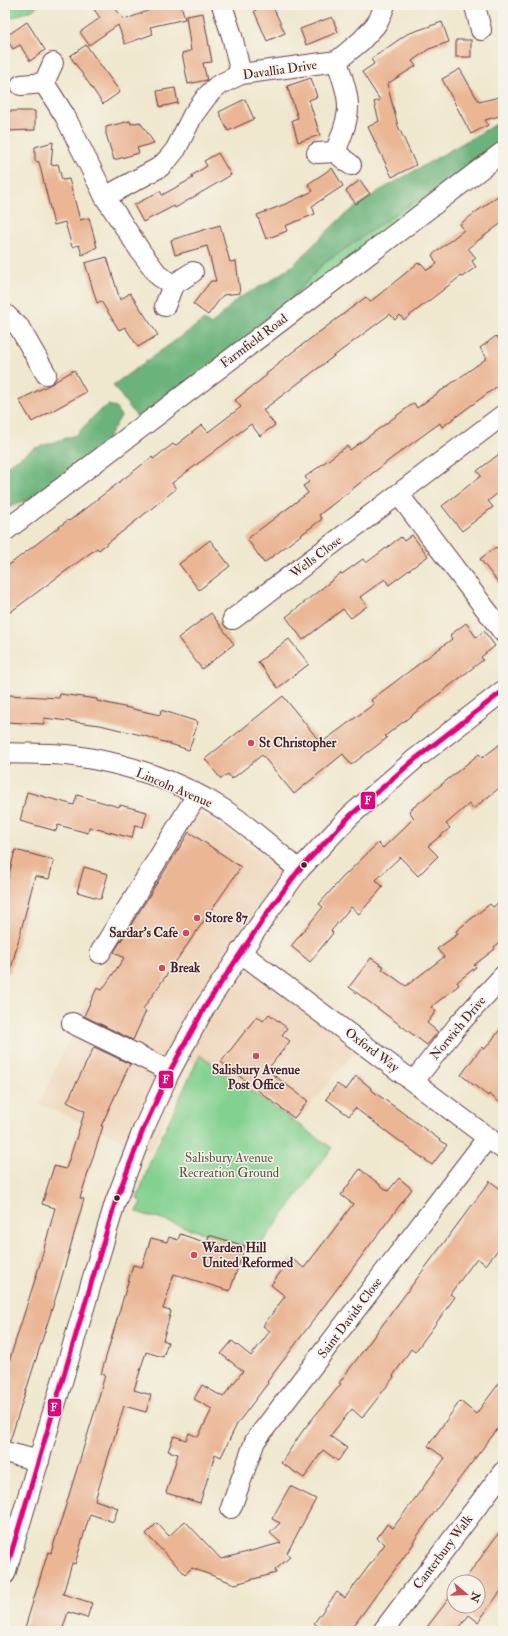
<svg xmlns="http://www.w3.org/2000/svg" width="508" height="1636" viewBox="0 0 508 1636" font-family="'IM FELL Double Pica',serif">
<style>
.built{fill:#efd6bc}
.green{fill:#83d190;stroke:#66785e}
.forest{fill:#6ab37a;stroke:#5a6952}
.building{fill:#eab694}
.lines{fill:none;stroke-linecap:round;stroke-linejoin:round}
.minor-casing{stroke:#633d44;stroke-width:22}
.minor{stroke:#fff;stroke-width:20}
.bus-1-casing{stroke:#f7f3e8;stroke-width:8}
.bus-1{stroke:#e5007d;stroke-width:5}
.poi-dot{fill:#d1495b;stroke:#f7f3e8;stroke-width:1.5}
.bus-dot{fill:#4a1f2b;stroke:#f7f3e8;stroke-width:1.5}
.labels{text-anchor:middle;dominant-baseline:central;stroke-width:3;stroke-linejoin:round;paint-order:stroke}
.street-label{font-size:13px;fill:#4a1f2b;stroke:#f7f3e8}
.poi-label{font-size:13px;font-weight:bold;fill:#4a1f2b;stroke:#f7f3e8;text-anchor:start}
.park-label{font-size:13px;fill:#5b5449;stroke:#f7f3e8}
.line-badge{stroke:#f7f3e8;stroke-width:1.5}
.badge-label{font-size:11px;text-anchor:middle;font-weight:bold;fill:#fff}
</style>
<rect width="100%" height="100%" fill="#f7f3e8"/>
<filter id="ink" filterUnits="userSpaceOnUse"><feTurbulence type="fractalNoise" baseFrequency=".025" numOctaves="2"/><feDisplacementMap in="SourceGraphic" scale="8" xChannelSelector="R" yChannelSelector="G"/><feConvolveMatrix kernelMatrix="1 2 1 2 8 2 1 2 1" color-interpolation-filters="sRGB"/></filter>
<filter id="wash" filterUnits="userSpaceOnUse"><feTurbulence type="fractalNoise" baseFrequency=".012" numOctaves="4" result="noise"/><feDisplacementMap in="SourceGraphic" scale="16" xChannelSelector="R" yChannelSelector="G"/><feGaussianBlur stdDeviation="0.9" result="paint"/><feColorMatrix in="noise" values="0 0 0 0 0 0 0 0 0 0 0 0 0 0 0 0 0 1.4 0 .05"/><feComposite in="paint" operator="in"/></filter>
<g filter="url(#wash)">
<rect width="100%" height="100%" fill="#efe8cf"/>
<polygon class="built" points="181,800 301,881 253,951 360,1045 294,1125 188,1060 151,1152 39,1104"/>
<g class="green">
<polygon points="5,5 39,5 32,10 5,20"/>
<polygon points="439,190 279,312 322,265 405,207"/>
<polygon points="200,1055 332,1148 257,1250 137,1212 141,1201 137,1199 152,1157"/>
</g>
<g class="forest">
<polygon points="503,120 503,148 439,190 405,207 322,265 279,312 139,420 113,385 204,320 211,325 237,299 267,283 293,265 343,216 379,191"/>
<polygon points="109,405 115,407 121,416 106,441 38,495 5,509 5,467 35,448 76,435 99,411"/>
</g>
<g id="blocks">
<g class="building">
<polygon points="91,5 113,5 124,20 150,10 148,5 181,5 185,19 150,27 153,34 125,44 118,25 89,45 80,32 100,18"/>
<polygon points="254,5 272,5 285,33 267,41 254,11 256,10"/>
<polygon points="203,13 212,62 203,63 207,80 188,84 182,53 191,51 186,16"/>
<polygon points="332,17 338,32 306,45 300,29"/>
<polygon points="27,22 45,50 30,61 20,45 13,49 5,37"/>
<polygon points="442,22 449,42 429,49 412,61 416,66 387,84 398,126 416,165 392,177 368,127 379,121 374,102 380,100 362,72 374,64 371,59 407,34"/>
<rect x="456" y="40" width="15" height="17"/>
<polygon points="86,45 120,92 103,104 70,56"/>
<polygon points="460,69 479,102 503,96 503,115 485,120 488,125 471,134 442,79"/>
<polygon points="311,78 317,97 309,100 320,135 298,142 292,120 298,118 287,86"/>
<polygon points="175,88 178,103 160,107 157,91"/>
<polygon points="245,99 254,119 228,131 219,112"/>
<polygon points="5,111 35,111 35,130 5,131"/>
<polygon points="130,121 131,124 140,122 154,143 137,148 139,153 114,160 106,134 106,127"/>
<polygon points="53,142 51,165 58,164 62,180 69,179 80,220 89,218 97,247 82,255 79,245 72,247 65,222 54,225 39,162 35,161 35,147"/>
<polygon points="218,153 231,175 175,208 174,206 143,222 134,205 160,191 162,195 193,178 191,176 207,166 204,161"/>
<polygon points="332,168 343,186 312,206 315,214 285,226 287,231 266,239 257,215 288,203 313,191 308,184"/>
<polygon points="360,180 370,194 356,204 346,191"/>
<polygon points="503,192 503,222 468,248 476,258 472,261 476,267 462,277 461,276 404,320 400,315 395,320 390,314 342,350 263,410 275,425 260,436 251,424 172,483 176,489 132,524 99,550 97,548 5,616 5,568 68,520 69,521 152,457 153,459 173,444 175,446 202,425 208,432 241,407 235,400 267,375 266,374 279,364 278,363 366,297 370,302 418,263 419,264 421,263 427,270 437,264 432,255 464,230 460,224"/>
<polygon points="220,225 230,262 236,261 240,293 223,295 208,315 193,304 211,281 216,281 207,246 175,255 171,240"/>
<polygon points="107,257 120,300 130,293 158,335 138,347 125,327 119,330 101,301 97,303 85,263"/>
<polygon points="496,336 503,345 503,382 442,427 440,423 392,458 319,515 322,519 264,563 247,539 308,493 303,486 309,482 305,477 347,446 350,450 414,403 417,408 487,358 480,348"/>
<polygon points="74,370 86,392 32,422 19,400 51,384"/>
<polygon points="503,451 503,489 488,501 493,507 462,531 442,506 481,476 477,471"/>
<polygon points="412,535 428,556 389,585 385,579 360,597 367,606 351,618 343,609 303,640 286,617 341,573 342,574 363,559 366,563 401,537 404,541"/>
<polygon points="210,540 230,566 199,590 179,564"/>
<polygon points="496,547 503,556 503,589 480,559"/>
<polygon points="211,613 234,644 202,669 178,638"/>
<polygon points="466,623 476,637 484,631 495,646 481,657 483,660 385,736 387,738 351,765 343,754 294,794 262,755 232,779 228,774 221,779 205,759 283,696 321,743 374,704 371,700 452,639 450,635"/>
<polygon points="289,639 309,664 278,688 258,662"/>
<polygon points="60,694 97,699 97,701 160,715 161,710 198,722 189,750 145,736 100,725 44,718 44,724 6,722 8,695 59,698"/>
<polygon points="503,742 503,785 473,809 469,804 446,824 450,828 428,846 438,856 418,876 400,857 376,880 383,887 359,914 351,907 331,931 333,933 310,962 291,946 323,907 319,904 342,878 378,843 383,848 414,818 409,811 479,754 482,758"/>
<polygon points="27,792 74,805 77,795 119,807 120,805 147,812 143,827 135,825 132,838 89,827 88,833 58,825 56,831 20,821"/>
<polygon points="189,832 241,867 143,1009 146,1011 133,1040 84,1016 97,988 102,990 124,958 114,952"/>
<polygon points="15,850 54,860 49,879 35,876 10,973 5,972 5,891"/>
<polygon points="84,867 108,874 101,899 77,892"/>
<polygon points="503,899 503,940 494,947 495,949 474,965 476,967 457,982 459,985 431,1007 436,1011 427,1023 438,1032 427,1045 349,987 371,958 384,967 382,969 406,986 444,957 437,949 458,934 456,931 490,904 493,907"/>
<polygon points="269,1014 287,1028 282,1035 290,1041 267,1070 308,1101 294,1118 221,1062 257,1016 263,1021"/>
<polygon points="503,1026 503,1105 489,1094 488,1096 461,1075 482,1047 484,1050"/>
<polygon points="94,1047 130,1064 101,1126 103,1126 80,1198 84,1199 59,1287 10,1441 5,1441 5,1374 39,1267 55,1208 42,1204 54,1166 66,1169 85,1111 67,1102"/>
<polygon points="356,1076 371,1088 370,1089 447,1145 432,1165 355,1108 349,1116 326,1099 337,1084 346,1090"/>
<polygon points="360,1169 388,1191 399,1178 412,1189 267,1382 268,1383 237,1424 221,1457 215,1454 200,1503 166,1493 178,1454 168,1451 174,1436 186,1440 189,1433 198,1437 212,1409 194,1399 202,1385 223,1397 243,1371 221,1354 232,1341 251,1356 270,1331 263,1326 285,1296 271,1285 291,1258 304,1268 332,1232 353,1204 341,1195"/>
<polygon points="490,1181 503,1191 503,1243 486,1265 477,1258 450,1294 455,1297 429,1333 415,1352 411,1349 393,1376 394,1377 362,1418 352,1409 330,1436 347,1448 338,1461 323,1450 304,1478 281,1463 304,1429 341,1384 339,1383"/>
<polygon points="180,1234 207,1243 209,1235 245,1246 230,1291 174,1274 163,1309 171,1311 163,1340 168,1342 163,1357 146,1352 134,1390 151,1395 146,1412 124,1406 95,1500 118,1508 113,1522 90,1514 75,1564 72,1563 63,1594 92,1603 87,1618 68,1612 62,1631 24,1631 48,1552 51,1553 60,1524 97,1404 105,1375 101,1374 133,1265 142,1267 151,1238 167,1242 169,1237 178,1240"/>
<polygon points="503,1378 503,1422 447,1495 413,1542 414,1543 350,1631 324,1631 314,1623 337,1592 345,1598 385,1544 377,1538 387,1524 393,1528 445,1458 428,1446 460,1401 476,1414"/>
<polygon points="290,1486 316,1499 287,1553 290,1557 275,1570 276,1573 235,1584 192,1568 185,1574 146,1534 157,1523 169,1536 185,1521 221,1559 281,1543 270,1533 280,1523 272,1519"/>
<polygon points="503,1527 503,1588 478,1622 469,1615 457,1631 424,1631 454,1592 454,1606 478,1606 478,1582 463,1582"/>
</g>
</g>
</g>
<g filter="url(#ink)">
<use href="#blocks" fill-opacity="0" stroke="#633d44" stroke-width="1"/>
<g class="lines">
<g class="minor-casing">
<g id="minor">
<polyline points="222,5 232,36 241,74"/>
<polyline points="475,6 481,30"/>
<polyline points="44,83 65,116 105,197 141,252 159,276 173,285"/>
<polyline points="21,85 44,83 53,63"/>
<path d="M335,152c18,-43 16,-47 2,-91"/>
<polyline points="317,153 335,152 351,165"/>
<polyline points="105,197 160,167 168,159 176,149 193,115 207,96 217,86 241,74 337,61 361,41 374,27 379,20 385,5"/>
<polyline points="165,306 173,285 193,272"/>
<polyline points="5,314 19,327 46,374"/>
<polyline points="399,495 503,632"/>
<polyline points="5,531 503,152"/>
<polyline points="233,619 503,415"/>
<path d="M5,753c23,1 47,0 70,3 50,7 105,25 148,53 27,18 51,40 76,61"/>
<polyline points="240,952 503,1149"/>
<polyline points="100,953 197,795"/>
<polyline points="72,1023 170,1071"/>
<polyline points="414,1081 459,1024 503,976"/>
<polyline points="5,1452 39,1461"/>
<polyline points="231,1508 255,1441 488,1137"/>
<polyline points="5,1574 115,1203 143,1130 170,1071 205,1007 270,909 299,870 350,816 414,760 503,691"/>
<polyline points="383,1631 503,1472"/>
</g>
</g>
<use href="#minor" class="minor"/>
<g class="bus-1-casing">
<polyline id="bus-1" points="5,1574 115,1203 143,1130 170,1071 205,1007 270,909 299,870 350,816 414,760 503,691"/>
</g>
<use href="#bus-1" class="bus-1"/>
</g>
</g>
<g class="poi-dot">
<circle cx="251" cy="743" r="4"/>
<circle cx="197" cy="918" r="4"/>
<circle cx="186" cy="933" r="4"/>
<circle cx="162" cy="968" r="4"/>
<circle cx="256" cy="1056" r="4"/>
<circle cx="194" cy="1255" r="4"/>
</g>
<g class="bus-dot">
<circle cx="304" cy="865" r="3.5"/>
<circle cx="117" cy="1198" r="3.5"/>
</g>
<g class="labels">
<g class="street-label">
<text transform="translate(280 70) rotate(-8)">Davallia Drive</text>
<text transform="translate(254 341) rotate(-37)">Farmfield Road</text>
<text transform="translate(316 557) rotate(-37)">Wells Close</text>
<text transform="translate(174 788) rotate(23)">Lincoln Avenue</text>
<text transform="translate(458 1028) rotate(-50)">Norwich Drive</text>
<text transform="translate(372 1050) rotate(37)">Oxford Way</text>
<text transform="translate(350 1318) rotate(-53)">Saint Davids Close</text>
<text transform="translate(443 1552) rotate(-53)">Canterbury Walk</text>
</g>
<g class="poi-label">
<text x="259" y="743">St Christopher</text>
<text x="205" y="918">Store 87</text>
<text x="178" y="933" text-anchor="end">Sardar's Cafe</text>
<text x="170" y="968">Break</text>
<text x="256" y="1070" text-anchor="middle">Salisbury Avenue<tspan x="256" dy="15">Post Office</tspan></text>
<text x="202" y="1248">Warden Hill<tspan x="202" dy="15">United Reformed</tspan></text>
</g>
<g class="park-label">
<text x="229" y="1158">Salisbury Avenue<tspan x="229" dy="15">Recreation Ground</tspan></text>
</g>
</g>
<g class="line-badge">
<rect x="360" y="791" width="16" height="19" rx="4" fill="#e5007d"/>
<rect x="158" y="1070" width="16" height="19" rx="4" fill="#e5007d"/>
<rect x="47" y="1398" width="15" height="19" rx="4" fill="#e5007d"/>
</g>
<g class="badge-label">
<text x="368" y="804">F</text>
<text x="166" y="1083">F</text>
<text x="54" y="1411">F</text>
</g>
<rect width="508" height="1636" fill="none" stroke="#f7f3e8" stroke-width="20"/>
<g transform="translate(466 1594) rotate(109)"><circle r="19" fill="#f7f3e8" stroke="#b29e9c"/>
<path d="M0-3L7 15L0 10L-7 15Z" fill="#d1495b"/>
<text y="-6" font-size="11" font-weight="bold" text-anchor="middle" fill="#4a1f2b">N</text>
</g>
</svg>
